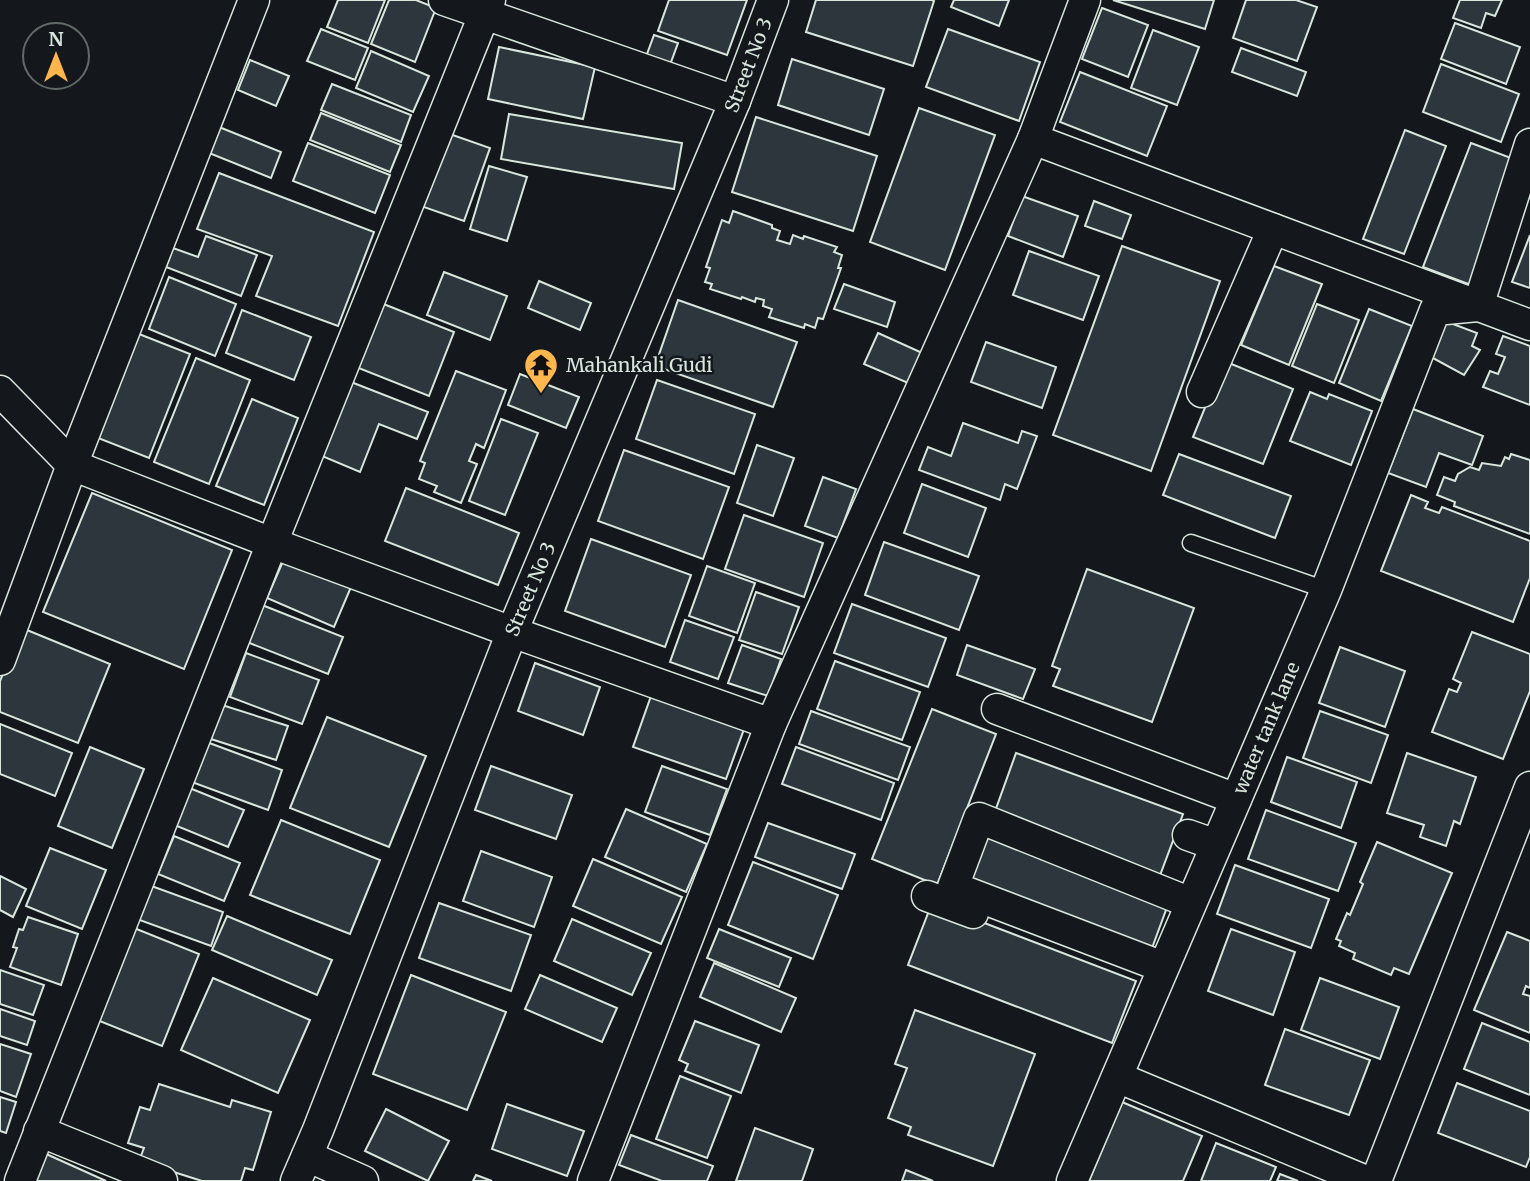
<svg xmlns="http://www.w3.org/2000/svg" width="1530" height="1181" viewBox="0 0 1530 1181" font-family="Merriweather,serif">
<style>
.building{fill:#2c363c;stroke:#d8e6dc;stroke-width:2}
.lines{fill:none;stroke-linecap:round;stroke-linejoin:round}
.lane-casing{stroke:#d8e6dc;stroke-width:19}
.street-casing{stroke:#d8e6dc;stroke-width:33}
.lane{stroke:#14181c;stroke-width:16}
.street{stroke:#14181c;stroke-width:30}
.labels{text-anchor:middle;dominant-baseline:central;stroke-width:5;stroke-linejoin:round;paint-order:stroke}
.street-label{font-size:19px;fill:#d8e6dc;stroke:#14181c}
.poi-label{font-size:19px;fill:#d8e6dc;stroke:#14181c;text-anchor:start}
</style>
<rect width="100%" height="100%" fill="#14181c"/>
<g class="building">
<polygon points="338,0 385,0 368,43 327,27"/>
<polygon points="389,0 416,0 436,8 415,62 371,44"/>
<polygon points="669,0 747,0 727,55 658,31"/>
<polygon points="816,0 932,0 934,1 913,66 806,32"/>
<polygon points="954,0 1009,0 999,26 951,7"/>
<polygon points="1113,0 1214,0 1205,29"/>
<polygon points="1246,0 1296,0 1317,7 1297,61 1233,38"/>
<polygon points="1460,0 1502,0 1495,16 1486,13 1481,28 1453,18"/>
<polygon points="1102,8 1148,25 1128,77 1082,59"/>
<polygon points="1455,23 1520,47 1506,84 1441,59"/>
<polygon points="321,29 368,48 355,80 307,61"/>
<polygon points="948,29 1040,62 1019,121 926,87"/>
<polygon points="1153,30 1199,47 1177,105 1131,88"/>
<polygon points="654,35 678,43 667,73 643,65"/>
<polygon points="499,47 595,67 583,119 488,99"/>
<polygon points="1241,48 1306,72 1297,96 1232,72"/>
<polygon points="371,51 429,76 413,112 356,88"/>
<polygon points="792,59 884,89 869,135 778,105"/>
<polygon points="250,60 289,76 276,106 238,90"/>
<polygon points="1441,64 1519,94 1501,142 1423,112"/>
<polygon points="1080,72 1167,106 1147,156 1060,122"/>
<polygon points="332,84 411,115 401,142 321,110"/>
<polygon points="919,108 995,135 945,270 870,242"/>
<polygon points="321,113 401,145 390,172 310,140"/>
<polygon points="509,114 682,143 674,189 501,159"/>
<polygon points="756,117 877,156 853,231 732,192"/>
<polygon points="219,127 281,152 271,178 209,153"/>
<polygon points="1405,130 1446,146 1404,254 1363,239"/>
<polygon points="444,132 490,148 464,221 418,205"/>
<polygon points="308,143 390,175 375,213 293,181"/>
<polygon points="1471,143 1519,161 1471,285 1423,267"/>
<polygon points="489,166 527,177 507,241 470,229"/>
<polygon points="219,173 374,232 338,326 256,296 272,256 197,229"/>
<polygon points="1022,196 1078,216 1063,257 1008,236"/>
<polygon points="1094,201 1131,215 1122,239 1085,226"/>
<polygon points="733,211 772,225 772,228 780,231 777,240 790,244 793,235 803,239 804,236 837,247 834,252 842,255 838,268 841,268 823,319 818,318 815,328 805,324 804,328 769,317 772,309 763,306 764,300 756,298 755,302 742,297 741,299 710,289 712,284 705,282 710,268 706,267 722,220 729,223"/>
<polygon points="1530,235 1530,288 1512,282"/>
<polygon points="206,236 257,255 241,296 166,267 173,248 198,257"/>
<polygon points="1122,246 1220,281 1151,471 1053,435"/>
<polygon points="1029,251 1099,276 1083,320 1013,295"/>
<polygon points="1274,266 1322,284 1289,365 1241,345"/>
<polygon points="444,272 507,296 490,340 427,315"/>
<polygon points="169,277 236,304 215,356 149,329"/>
<polygon points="539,281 591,303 580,330 528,308"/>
<polygon points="844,284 895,302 887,327 834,309"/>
<polygon points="678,300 797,342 773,407 655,366"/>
<polygon points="376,301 454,332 429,396 351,365"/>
<polygon points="1317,304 1359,320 1334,383 1292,366"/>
<polygon points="1369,309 1412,326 1381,401 1339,383"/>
<polygon points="242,310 311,337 294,380 226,353"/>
<polygon points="1437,318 1477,333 1472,346 1480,350 1464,375 1420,351"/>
<polygon points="878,333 929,356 915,386 864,364"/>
<polygon points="139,334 190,354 149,458 98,438"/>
<polygon points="1503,336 1530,346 1530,405 1483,387 1490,371 1498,374 1505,357 1496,354"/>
<polygon points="986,342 1056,367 1042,408 971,382"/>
<polygon points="196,358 250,380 209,484 154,462"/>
<polygon points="1224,361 1293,389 1263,464 1193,437"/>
<polygon points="456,371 506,390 484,448 476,444 469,461 477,464 461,503 434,492 437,486 419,479 425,463 420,461"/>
<polygon points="520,374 579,397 566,428 508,405"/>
<polygon points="657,380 755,414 734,474 636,439"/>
<polygon points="351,382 428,412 417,439 379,424 360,472 322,456"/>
<polygon points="1310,392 1327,399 1329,394 1372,411 1351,465 1290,441"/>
<polygon points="252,399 298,418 264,505 216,486"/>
<polygon points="1413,409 1483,436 1472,465 1439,453 1426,487 1388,473"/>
<polygon points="501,419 538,433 505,515 469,501"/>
<polygon points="963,423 1018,443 1022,431 1037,436 1017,489 1005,484 1000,500 919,470 928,447 951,456"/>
<polygon points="757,445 794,458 773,516 737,503"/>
<polygon points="624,450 729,487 703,559 598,521"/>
<polygon points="1179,454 1291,496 1275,538 1163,495"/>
<polygon points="1511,454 1530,460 1530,534 1454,506 1455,502 1437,495 1444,477 1455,481 1458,474 1470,467 1479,470 1482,463 1501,466 1505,457 1509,459"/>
<polygon points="823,477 856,489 838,538 805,526"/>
<polygon points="922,484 986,508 968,557 904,533"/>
<polygon points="406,488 519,533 498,585 385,541"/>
<polygon points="92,493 232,550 184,669 43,612"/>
<polygon points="1411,495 1428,502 1425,508 1439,513 1442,507 1530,541 1530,578 1513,622 1381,571"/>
<polygon points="744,515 823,543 804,597 725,569"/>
<polygon points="591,539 691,575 665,647 565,611"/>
<polygon points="884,542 979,576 959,630 865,595"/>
<polygon points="287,552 354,580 334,627 267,598"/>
<polygon points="707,566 755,583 737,633 689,616"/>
<polygon points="1087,569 1194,608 1152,722 1053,686 1060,669 1052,666"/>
<polygon points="756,592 799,607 782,654 739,640"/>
<polygon points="852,604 946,638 928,687 834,653"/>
<polygon points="262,605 343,637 328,674 247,642"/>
<polygon points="685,620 734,637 718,679 670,662"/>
<polygon points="22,628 110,664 78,743 0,712 0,681"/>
<polygon points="1472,632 1530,654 1530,691 1503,759 1432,732 1449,689 1457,692 1461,683 1453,679"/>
<polygon points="742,645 781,659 768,696 728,683"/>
<polygon points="967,645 1035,669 1023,699 957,675"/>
<polygon points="1340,647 1405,671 1385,727 1319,703"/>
<polygon points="246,653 319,680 302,724 230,697"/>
<polygon points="835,661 920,692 902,740 817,709"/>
<polygon points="535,663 600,687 583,735 518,711"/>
<polygon points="651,696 744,729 726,779 633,747"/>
<polygon points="222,705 288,726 276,760 211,739"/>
<polygon points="932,709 996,734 937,885 872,859"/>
<polygon points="811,711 910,747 898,780 799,744"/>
<polygon points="1320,711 1388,735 1371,783 1303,758"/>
<polygon points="327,717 426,756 389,847 290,808"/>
<polygon points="0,724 72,753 55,796 0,774"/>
<polygon points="204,741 282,770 268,810 189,781"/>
<polygon points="90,747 144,769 112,848 58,826"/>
<polygon points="796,747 894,783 881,820 782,784"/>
<polygon points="1016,753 1183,814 1159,878 993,817"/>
<polygon points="1407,753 1476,777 1460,824 1454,821 1446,846 1420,837 1424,825 1387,813"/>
<polygon points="1287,757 1357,782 1341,828 1271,802"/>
<polygon points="491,766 572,795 556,839 475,810"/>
<polygon points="662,766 727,789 710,835 645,812"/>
<polygon points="187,787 244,810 228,847 172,824"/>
<polygon points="626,809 707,844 686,892 605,857"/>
<polygon points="1266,810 1356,843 1338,891 1248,859"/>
<polygon points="281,820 380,860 350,934 250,895"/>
<polygon points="768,823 855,854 842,889 755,857"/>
<polygon points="983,828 1170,899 1148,959 960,887"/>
<polygon points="174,836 240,863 224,901 158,874"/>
<polygon points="1377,842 1452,873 1409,974 1394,968 1391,975 1353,959 1355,953 1339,946 1341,941 1336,939 1347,913 1350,915 1363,884 1360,882"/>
<polygon points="50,848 106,870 82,929 26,906"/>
<polygon points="481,851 552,877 534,927 463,901"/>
<polygon points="593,859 682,897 661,944 573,906"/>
<polygon points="753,862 838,895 813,959 728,925"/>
<polygon points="1235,865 1329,899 1311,948 1217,914"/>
<polygon points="0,876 26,889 13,917 0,910"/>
<polygon points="146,884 223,912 211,946 134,918"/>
<polygon points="439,903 531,935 511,991 419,958"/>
<polygon points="932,903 1136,981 1112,1043 908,965"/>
<polygon points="227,916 332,960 317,995 212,950"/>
<polygon points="28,917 78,934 61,985 10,967 17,948 13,947 19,929 23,930"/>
<polygon points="572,919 651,953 632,995 554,961"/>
<polygon points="129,926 199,954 162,1046 92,1018"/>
<polygon points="719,929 791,958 779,987 707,958"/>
<polygon points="1231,929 1295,952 1273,1015 1208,991"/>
<polygon points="1507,932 1530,941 1530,988 1526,986 1523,994 1530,996 1530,1033 1474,1010"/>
<polygon points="714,963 796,998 781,1032 700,997"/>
<polygon points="0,970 44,985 33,1015 0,1004"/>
<polygon points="411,975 506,1012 467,1110 373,1074"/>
<polygon points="540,975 617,1008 602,1042 525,1009"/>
<polygon points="213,978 310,1020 278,1093 181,1050"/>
<polygon points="1320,978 1399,1007 1380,1059 1301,1030"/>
<polygon points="0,1009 35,1021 27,1045 0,1036"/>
<polygon points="915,1010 1035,1054 993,1166 908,1135 911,1127 888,1118 907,1068 895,1064"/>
<polygon points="695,1021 759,1045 741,1093 685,1071 688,1064 679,1060"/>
<polygon points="1482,1023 1530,1042 1530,1095 1464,1069"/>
<polygon points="1285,1029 1370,1060 1349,1115 1265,1085"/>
<polygon points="0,1044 31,1054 16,1097 0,1091"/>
<polygon points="680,1076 731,1096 707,1158 656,1139"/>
<polygon points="1457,1083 1530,1111 1530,1157 1526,1167 1438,1133"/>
<polygon points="159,1084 230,1107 232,1100 271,1112 253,1170 245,1168 241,1181 202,1181 139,1161 144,1148 128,1143 140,1107 150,1110"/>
<polygon points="0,1097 16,1102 6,1133 0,1131"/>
<polygon points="1122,1102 1202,1136 1183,1181 1089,1181"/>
<polygon points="507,1104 584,1131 567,1176 492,1149"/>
<polygon points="386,1109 449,1141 428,1181 365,1151"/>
<polygon points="755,1128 813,1149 802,1181 736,1181"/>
<polygon points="631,1135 713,1166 707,1181 662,1181 619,1165"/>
<polygon points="1216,1143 1276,1167 1270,1181 1201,1181"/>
<polygon points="44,1153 106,1181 32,1181"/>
<polygon points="906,1170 933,1181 902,1181"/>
<polygon points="1280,1174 1298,1181 1277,1181"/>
<polygon points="476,1175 492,1181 473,1181"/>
</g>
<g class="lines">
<g class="lane-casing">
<polyline id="lane" points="1191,543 1326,590"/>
</g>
<g class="street-casing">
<g id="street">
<polyline points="444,0 735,101"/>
<polyline points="1033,139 1530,325"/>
<polyline points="0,391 72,465 272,543 512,632 771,724"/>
<polyline points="1202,392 1273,229"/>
<polyline points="0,660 72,465 254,0"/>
<polyline points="997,709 1236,799"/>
<polyline points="1188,835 1216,845"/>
<polyline points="927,896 973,913"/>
<polyline points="1163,967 953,887 979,818 1191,903"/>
<polyline points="1117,1077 1366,1181"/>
<polyline points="39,1131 162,1181"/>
<polyline points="307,1156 363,1181"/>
<polyline points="20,1181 272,543 490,0"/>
<polyline points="296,1181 318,1130 512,632 735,101 773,0"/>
<polyline points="593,1181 771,724 1033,139 1085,0"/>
<polyline points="1072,1181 1326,590 1435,310 1478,306 1530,144"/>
<polyline points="1376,1181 1530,787"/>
</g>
</g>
<use href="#lane" class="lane"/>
<use href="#street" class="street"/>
</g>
<defs>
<g id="temple-pin" transform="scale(1.75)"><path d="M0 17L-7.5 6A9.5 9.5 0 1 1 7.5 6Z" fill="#ffb74d" stroke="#14181c"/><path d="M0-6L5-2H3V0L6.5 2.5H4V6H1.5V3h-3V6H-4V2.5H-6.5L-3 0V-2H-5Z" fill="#111"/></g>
</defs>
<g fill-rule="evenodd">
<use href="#temple-pin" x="541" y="365"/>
</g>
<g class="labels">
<g class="street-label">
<text transform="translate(748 65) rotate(-69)">Street No 3</text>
<text transform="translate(530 589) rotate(-67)">Street No 3</text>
<text transform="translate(1266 728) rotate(-67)">water tank lane</text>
</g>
<g class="poi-label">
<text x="566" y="365">Mahankali Gudi</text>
</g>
</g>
<g transform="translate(56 56)"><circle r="33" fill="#14181c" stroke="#626a69" stroke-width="2"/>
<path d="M0-5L12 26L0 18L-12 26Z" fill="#ffb74d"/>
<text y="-10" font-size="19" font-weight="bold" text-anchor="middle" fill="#d8e6dc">N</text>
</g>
</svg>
